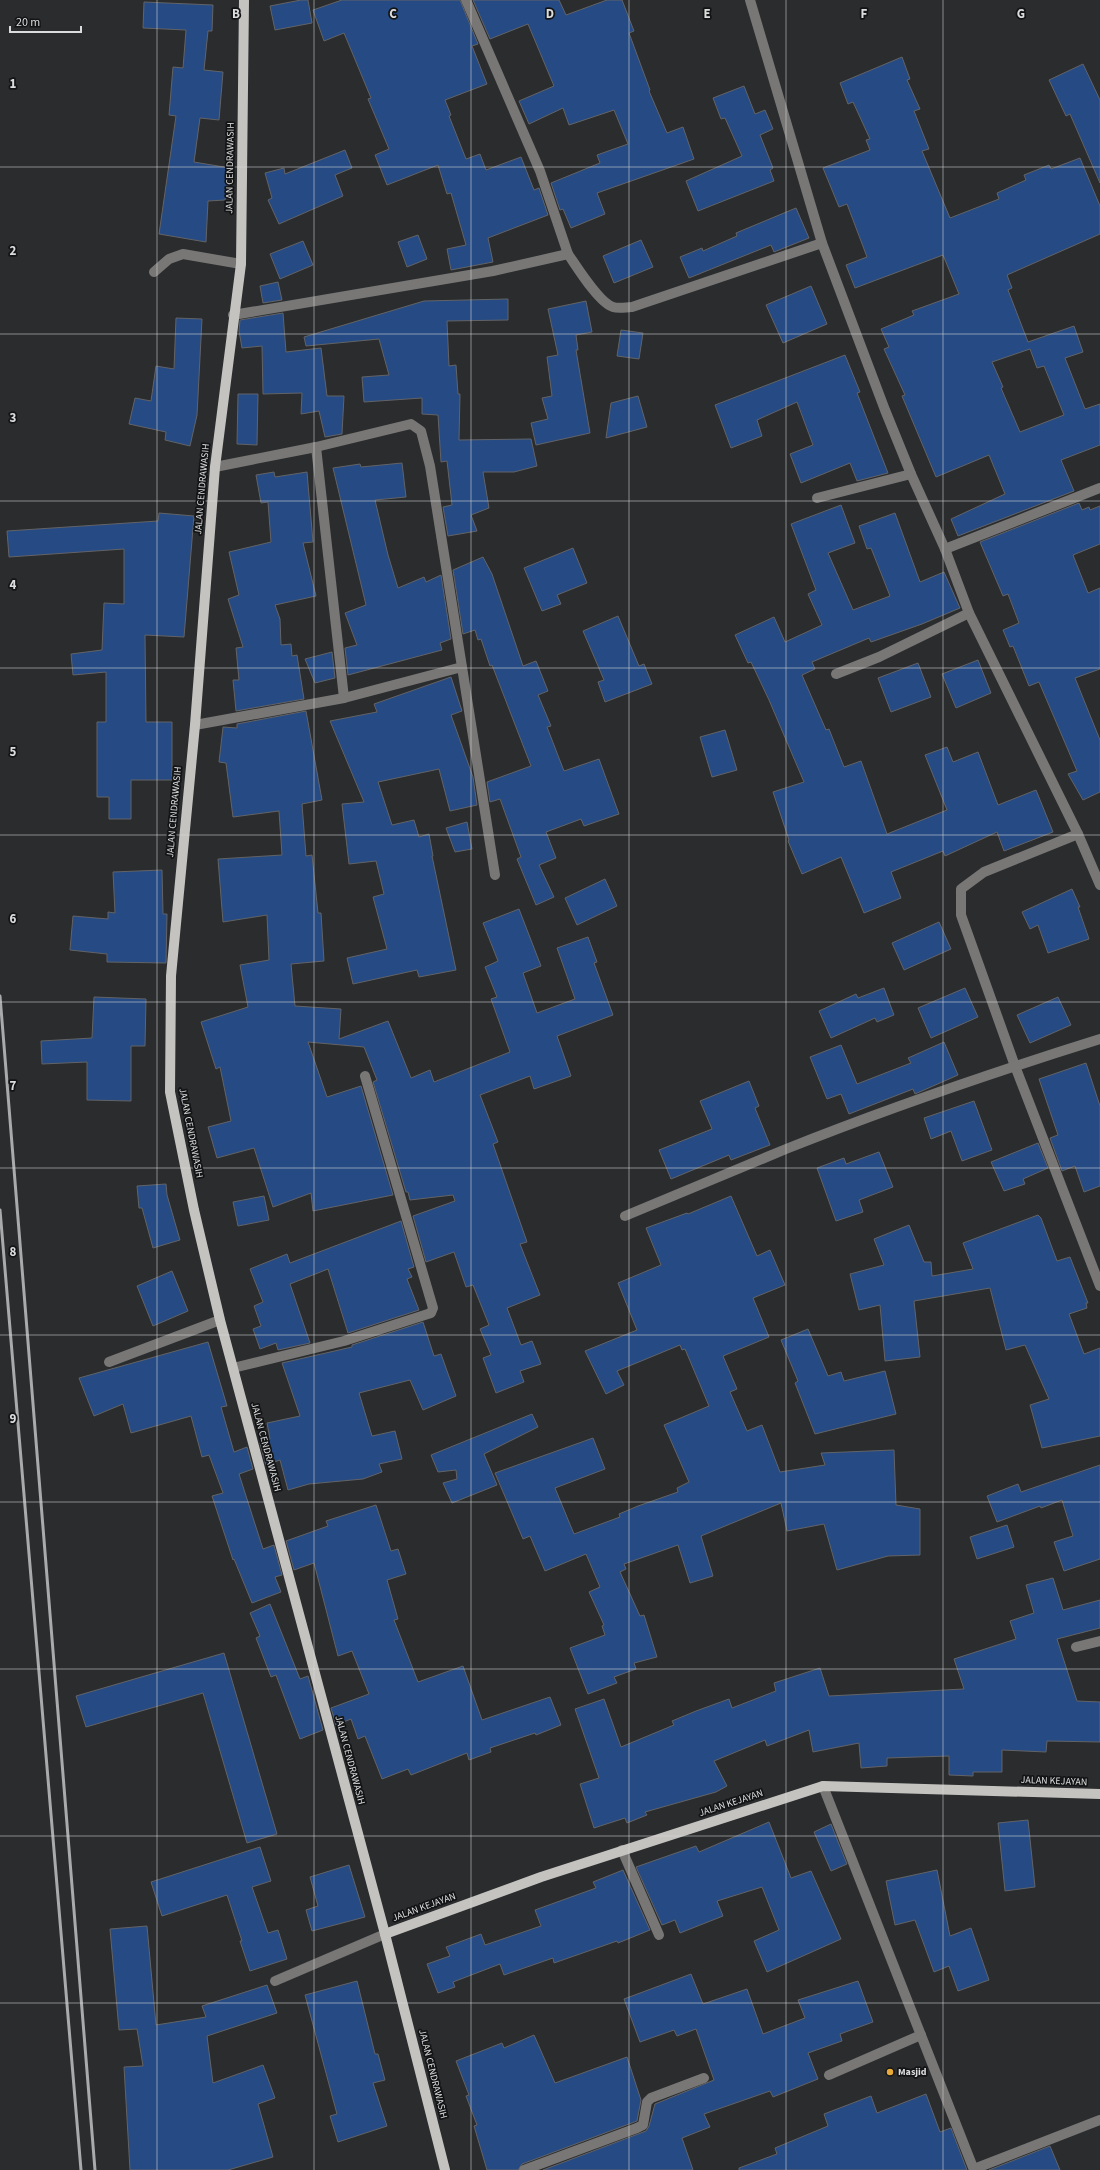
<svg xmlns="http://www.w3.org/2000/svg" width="1100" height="2170" viewBox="0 0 1100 2170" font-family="'Source Sans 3',sans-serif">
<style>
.building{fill:#264b84;stroke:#626366;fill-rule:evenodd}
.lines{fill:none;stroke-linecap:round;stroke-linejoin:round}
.minor{stroke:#787776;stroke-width:10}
.major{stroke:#c4c3c0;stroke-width:10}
.rail{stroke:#a8aaab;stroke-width:3}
.grid{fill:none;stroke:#dbdcdd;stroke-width:1;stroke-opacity:0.55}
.poi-dot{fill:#e8ab37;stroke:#131415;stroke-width:1.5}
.labels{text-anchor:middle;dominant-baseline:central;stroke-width:3.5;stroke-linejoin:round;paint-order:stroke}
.street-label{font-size:10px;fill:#dbdcdd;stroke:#131415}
.poi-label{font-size:10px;font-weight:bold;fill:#dbdcdd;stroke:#131415;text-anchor:start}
.grid-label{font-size:13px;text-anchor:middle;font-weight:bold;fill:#dbdcdd;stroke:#131415;stroke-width:3.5;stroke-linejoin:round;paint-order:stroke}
</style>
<rect width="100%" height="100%" fill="#2a2c2e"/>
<g class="building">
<polygon points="301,0 308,0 312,23 275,30 270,6"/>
<polygon points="342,0 460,0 478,44 472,46 487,84 445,100 451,115 449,116 466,159 480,154 486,170 521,157 534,190 539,188 548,215 488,238 493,262 451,270 447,249 466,245 451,193 447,194 438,165 387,185 375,155 389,149 368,99 371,98 344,33 324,41 313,10"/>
<polygon points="473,0 559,0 566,15 607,0 622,0 634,31 629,33 650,90 649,91 667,133 683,127 694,159 597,193 605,214 571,228 563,209 560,210 551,183 600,163 597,155 628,144 614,110 569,125 563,108 529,124 519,101 554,86 528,24 490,39"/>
<polygon points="144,2 213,5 212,31 208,31 204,70 223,72 219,120 200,118 194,162 230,168 225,200 208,201 206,242 159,234 176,116 169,115 173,67 183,68 186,30 143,28"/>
<path d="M902,57l8,22 -3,1 13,29 -6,2 15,38 -7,2 28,67 49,-19 -2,-6 29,-13 -2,-5 25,-10 2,4 29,-11 20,48v28l-93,41 5,13 -4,2 20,52 46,-16 9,26 -18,6 20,51 15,-5v41l-39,15 13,31 -116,45 -7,-17 54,-25 -16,-39 -53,22 -34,-81 3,-1 -21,-46 5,-2 -8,-18 33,-14 -2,-4 47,-17 -16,-39 -88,33 -9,-23 21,-8 -20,-53 -8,3 -16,-39 47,-18 -4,-10 4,-1 -17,-37 -5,2 -8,-21zM1030,349l7,19 7,-2 20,49 -44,17 -19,-44 2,-1 -11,-25z"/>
<polygon points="1083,64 1100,100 1100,183 1070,114 1066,116 1049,80"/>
<polygon points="744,86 755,114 765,110 773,129 760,135 773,168 770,170 774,181 698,211 686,181 742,156 725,118 721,119 713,98"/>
<polygon points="345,150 352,168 335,175 343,196 279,224 268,200 272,198 265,173 284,168 285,174"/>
<polygon points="796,208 809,238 774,252 771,245 689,278 680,257 702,248 703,251 737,236 736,233"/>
<polygon points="418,235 427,259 407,267 398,242"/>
<polygon points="641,240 653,267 614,283 603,256"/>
<polygon points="303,241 313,265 280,279 270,254"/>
<polygon points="278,282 282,300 263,303 260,286"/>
<polygon points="811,286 827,324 783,343 766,305"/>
<polygon points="508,299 508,320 447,321 449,366 456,365 458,394 460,394 459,440 531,439 537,466 514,472 483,472 489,508 471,515 477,531 448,536 443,507 452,505 447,461 441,462 438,415 422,414 422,398 364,402 362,377 389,375 379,339 306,346 304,337 424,301"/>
<polygon points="586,301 592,332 576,335 578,350 576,350 590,433 536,445 531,423 548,419 542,398 552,396 547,357 558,355 548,309"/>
<polygon points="283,313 286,352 321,348 327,396 344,396 342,434 325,437 319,411 301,414 302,393 263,394 262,346 242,348 239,331 240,320"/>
<polygon points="176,318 202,319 197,415 190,446 165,440 166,432 129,424 135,398 151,401 156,366 174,369"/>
<polygon points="621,330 643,333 639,359 617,356"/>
<polygon points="845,355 860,392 857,393 888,473 857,481 850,463 801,483 790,454 813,445 797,402 757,420 762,436 731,448 715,405"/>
<polygon points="238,394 258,394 257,445 237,444"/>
<polygon points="638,396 647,427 606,438 611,403"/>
<polygon points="402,463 406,497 375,500 388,555 398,588 424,577 426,582 441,575 451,639 440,643 442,650 348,675 345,648 357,645 345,613 366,605 333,468 360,464 361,467"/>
<polygon points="274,472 275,477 307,472 313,542 303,543 316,596 275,605 280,619 281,645 291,644 292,656 297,655 304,699 236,711 233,680 239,680 236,648 243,647 228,599 239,595 229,552 271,542 268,502 261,503 256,475"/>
<polygon points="1079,503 1082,510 1089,507 1090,510 1100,506 1100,544 1073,555 1088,593 1100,588 1100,669 1075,678 1100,740 1100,792 1083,800 1068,774 1077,771 1039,682 1029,686 1013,646 1010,647 1003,630 1019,623 1008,594 1003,596 980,542"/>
<polygon points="841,505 855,543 828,553 853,610 890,596 871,548 867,549 859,526 895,513 920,582 944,572 960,608 922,624 871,642 869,638 812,662 815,669 802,675 826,730 829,729 844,767 861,761 887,834 947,810 925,755 947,747 953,762 978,752 998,805 1036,790 1053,832 1004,851 997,832 945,856 943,851 891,872 901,898 864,913 841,857 802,874 788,841 789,840 773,792 804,782 769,700 751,662 748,663 735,635 774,617 785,642 822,625 808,594 816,590 791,524"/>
<polygon points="159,513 194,516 184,637 145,635 146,722 172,722 172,780 131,780 131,819 109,819 109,797 97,797 97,722 106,722 106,672 73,675 71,654 102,650 104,603 124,604 124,549 9,557 7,531 158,521"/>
<polygon points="573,548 587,583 557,595 561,604 542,611 524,568"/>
<polygon points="483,557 492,574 523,666 536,661 548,691 538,695 551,726 547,727 564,771 599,759 619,814 584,826 581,819 546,832 556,858 539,865 554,897 536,905 517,859 521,857 500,799 490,802 487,782 531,766 492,665 490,666 481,639 478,640 475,630 463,634 453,570"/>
<polygon points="618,616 639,666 644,664 652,684 605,702 598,682 604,680 583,631"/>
<polygon points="332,652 335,678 315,683 305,659"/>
<polygon points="978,660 991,693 956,708 942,674"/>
<polygon points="918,663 931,697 891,712 878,678"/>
<polygon points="451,677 462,711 451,715 473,777 477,805 450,811 439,769 378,782 392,825 414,820 419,837 429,834 433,856 432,856 456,970 419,977 417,970 353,984 347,958 387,949 373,897 384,894 376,861 349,864 342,804 364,802 330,721 377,712 374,704"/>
<polygon points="306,711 322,800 302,804 306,856 312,855 318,913 321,913 324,961 291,964 295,1006 341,1009 339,1039 388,1021 411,1078 430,1070 434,1082 510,1052 491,999 497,997 485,967 498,961 483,923 519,909 541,966 523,973 537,1013 575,999 557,948 588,937 597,962 594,963 613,1015 557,1036 571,1076 534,1089 530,1076 480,1095 498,1142 493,1144 527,1242 520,1244 540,1295 507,1308 521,1345 532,1341 541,1364 520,1371 524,1382 496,1393 483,1358 491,1355 480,1329 489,1325 473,1285 466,1287 454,1252 426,1262 413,1216 455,1201 453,1195 410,1200 408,1192 406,1192 373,1082 377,1080 364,1047 308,1042 327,1097 361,1086 393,1195 313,1211 311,1193 273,1207 254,1148 217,1158 208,1127 231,1121 220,1067 216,1069 201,1022 248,1007 240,965 269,960 267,915 223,922 218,859 282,855 279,811 233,817 226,763 219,762 223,727 237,728 237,724"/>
<polygon points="725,730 737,770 712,777 700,737"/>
<polygon points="467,822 472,849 455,852 446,828"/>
<polygon points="162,870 163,914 167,914 166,963 107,962 107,954 70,950 73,916 108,919 108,912 115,913 113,872"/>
<polygon points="605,879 617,906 577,925 565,898"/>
<polygon points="1072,889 1080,907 1078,907 1089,939 1048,953 1038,925 1030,929 1022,912"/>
<polygon points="939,922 951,949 904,970 892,943"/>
<polygon points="884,988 894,1015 877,1022 875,1018 831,1038 819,1011 856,994 858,998"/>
<polygon points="965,988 978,1017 931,1038 918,1008"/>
<polygon points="94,997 146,999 145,1046 131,1046 131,1101 87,1100 87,1062 42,1064 41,1041 92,1038"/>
<polygon points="1058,997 1071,1025 1030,1043 1017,1015"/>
<polygon points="944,1042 958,1075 915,1094 913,1089 849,1114 841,1094 827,1099 810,1057 841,1045 857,1084 911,1063 908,1058"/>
<polygon points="1086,1063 1100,1106 1100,1186 1084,1192 1075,1166 1062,1171 1050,1138 1058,1135 1039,1079"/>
<polygon points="749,1081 759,1106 755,1108 770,1145 731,1160 729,1155 671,1179 659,1150 712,1129 700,1101"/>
<polygon points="974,1101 992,1150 962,1161 951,1131 931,1139 924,1118"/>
<polygon points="1038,1143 1048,1168 1023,1179 1025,1184 1004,1191 991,1162"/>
<polygon points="879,1152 893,1187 859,1200 863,1212 836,1221 817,1168 844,1158 846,1164"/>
<polygon points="166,1184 167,1195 180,1240 153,1248 142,1208 139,1208 137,1186"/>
<polygon points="264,1196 269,1220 238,1226 233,1202"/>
<polygon points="731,1196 757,1256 770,1250 785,1285 753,1298 769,1337 723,1356 737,1389 730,1392 747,1431 762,1425 780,1472 825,1465 821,1453 894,1450 896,1505 920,1509 920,1555 888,1556 837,1570 824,1524 787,1531 781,1503 701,1536 713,1576 690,1583 678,1545 624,1564 626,1569 620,1572 640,1616 644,1615 657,1657 634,1663 636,1669 614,1677 617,1683 588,1694 570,1648 605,1635 602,1626 604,1625 589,1592 600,1587 586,1554 545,1571 530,1536 523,1539 495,1473 593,1438 605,1469 555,1488 574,1534 620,1517 619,1514 638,1506 678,1492 677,1488 689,1482 664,1425 709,1406 685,1349 682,1350 680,1345 617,1371 624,1385 606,1394 585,1351 637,1330 618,1283 661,1265 646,1228 687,1213 688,1214"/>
<polygon points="1038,1215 1041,1218 1057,1261 1070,1257 1088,1303 1086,1303 1087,1308 1069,1314 1084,1354 1100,1348 1100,1436 1042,1448 1030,1405 1049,1399 1025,1345 1006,1350 990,1288 914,1301 920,1357 885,1361 880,1305 859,1310 850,1274 884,1265 874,1239 909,1225 924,1262 931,1262 932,1276 973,1269 963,1243"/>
<polygon points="401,1221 414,1267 408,1269 412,1277 407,1279 419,1310 348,1333 328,1269 290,1284 310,1343 278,1350 276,1343 260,1349 253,1329 261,1326 254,1306 263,1302 250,1269 287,1254 290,1263"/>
<polygon points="172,1271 188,1311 153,1326 137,1286"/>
<polygon points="423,1322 434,1356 441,1354 456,1396 423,1410 410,1380 359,1393 372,1436 395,1431 402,1459 379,1464 382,1472 363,1479 309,1484 288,1490 280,1460 266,1465 260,1443 270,1439 267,1423 300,1416 282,1363 352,1347 352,1345"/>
<polygon points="808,1329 828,1376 841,1372 844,1381 885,1371 896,1414 815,1434 795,1383 798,1381 781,1340"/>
<polygon points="208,1342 227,1406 221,1407 234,1452 247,1447 253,1469 239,1474 263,1549 274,1545 282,1575 275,1577 281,1592 252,1603 234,1559 233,1560 212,1496 223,1493 209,1455 202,1457 191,1416 131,1433 123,1404 94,1416 79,1378"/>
<polygon points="532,1414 538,1427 484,1454 497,1485 452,1503 443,1483 457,1479 456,1470 438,1472 431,1455"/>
<polygon points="1100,1465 1100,1559 1064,1571 1054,1542 1073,1536 1062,1500 1041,1508 1040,1506 997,1522 987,1496 1018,1484 1021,1492"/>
<polygon points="376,1505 391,1551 398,1549 406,1574 387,1580 398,1619 394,1620 418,1682 463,1666 482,1720 550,1697 561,1725 536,1735 535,1733 490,1748 491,1752 469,1760 467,1753 411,1775 408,1769 382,1779 365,1736 358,1739 351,1719 336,1725 331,1708 369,1694 352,1651 338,1656 314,1563 294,1570 286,1541 328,1526 326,1521"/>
<polygon points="1007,1525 1014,1547 977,1559 970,1537"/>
<polygon points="1053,1578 1063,1610 1100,1600 1100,1628 1057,1639 1077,1701 1100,1702 1100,1742 1047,1741 1046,1752 1002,1750 1002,1772 973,1772 973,1776 949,1775 949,1756 887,1758 887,1766 861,1768 859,1743 813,1752 809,1730 767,1746 765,1740 714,1761 727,1786 716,1792 645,1812 647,1815 627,1823 625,1818 594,1828 580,1784 599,1778 575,1709 604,1699 621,1747 674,1725 672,1721 696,1711 729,1699 732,1708 776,1691 774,1683 820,1668 829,1696 964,1689 954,1659 1016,1639 1010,1621 1034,1613 1026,1585"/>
<polygon points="270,1604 300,1679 308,1676 323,1730 300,1739 276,1675 271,1677 256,1638 260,1636 250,1613"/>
<polygon points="224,1653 277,1834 247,1843 203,1693 86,1727 76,1696"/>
<polygon points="1028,1820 1035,1887 1005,1891 998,1823"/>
<polygon points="769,1822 791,1878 811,1871 841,1939 767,1972 754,1941 779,1930 762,1887 717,1901 723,1916 680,1933 675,1920 662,1925 636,1867 696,1846 699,1852"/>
<polygon points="831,1824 847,1864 831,1871 814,1832"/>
<polygon points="260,1847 271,1881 252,1887 268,1933 278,1930 287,1959 250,1971 240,1941 242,1941 227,1895 162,1916 151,1882"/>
<polygon points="349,1865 365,1917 312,1931 306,1910 318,1906 310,1877"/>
<polygon points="623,1870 650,1930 618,1943 617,1941 554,1963 553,1958 504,1975 500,1964 453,1982 455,1987 438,1993 427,1964 450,1956 446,1947 481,1934 485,1945 541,1926 535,1910 596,1888 593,1882"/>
<polygon points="937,1870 950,1936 971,1928 989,1980 958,1991 949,1966 934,1972 915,1920 895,1925 886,1881"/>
<polygon points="147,1926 156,2025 206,2017 202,2006 267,1985 277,2013 207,2036 213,2083 263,2065 275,2098 258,2104 273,2157 228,2170 130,2170 124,2067 143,2066 137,2029 119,2030 110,1929"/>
<polygon points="691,1974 703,2004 747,1989 763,2034 805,2018 798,2000 858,1981 873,2022 840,2034 842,2041 808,2053 818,2079 773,2097 770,2091 704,2114 710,2127 682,2138 693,2170 543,2170 646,2131 649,2126 655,2104 714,2080 696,2029 677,2036 674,2030 640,2042 624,1999"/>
<polygon points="357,1981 375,2054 378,2054 385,2080 373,2083 387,2126 338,2142 330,2116 337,2114 305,1995"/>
<polygon points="534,2035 555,2083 627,2057 641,2100 637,2121 522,2164 518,2170 487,2170 474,2126 477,2125 466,2096 469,2095 456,2061 502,2043 504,2048"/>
<polygon points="926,2094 940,2132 951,2128 967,2170 739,2170 739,2168 777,2154 775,2148 828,2126 824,2114 871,2096 877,2113"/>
<polygon points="1050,2146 1060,2170 989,2170"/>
</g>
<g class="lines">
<g class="minor">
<polyline points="750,0 822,243 885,410 911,474 945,549 969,613 1078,834 1100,885"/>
<path d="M568,254c9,13 31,49 45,53 6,2 13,0 19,0l190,-64"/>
<polyline points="154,272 169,259 183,254 241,264"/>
<polyline points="233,315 493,271 568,254 540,171 466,0"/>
<polyline points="316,447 344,698"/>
<polyline points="817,498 911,474"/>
<polyline points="945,549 1100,488"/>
<polyline points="462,667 495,875"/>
<polyline points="836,674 879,657 969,613"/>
<polyline points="195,725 344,698 462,667 430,466 421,431 411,424 316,447 215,467"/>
<polyline points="1078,834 984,872 961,889 961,915 1015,1066 1100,1286"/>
<path d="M625,1216c54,-22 107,-45 161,-67 103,-41 208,-77 314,-110"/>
<polyline points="109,1362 220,1320"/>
<polyline points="233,1368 344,1341 431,1313 433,1308 365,1076"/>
<polyline points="1076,1647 1100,1641"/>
<polyline points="823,1786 974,2170"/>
<polyline points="622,1850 659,1935"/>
<polyline points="275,1981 385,1934"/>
<polyline points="829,2075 921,2035"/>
<polyline points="974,2169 1100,2120"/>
<polyline points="524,2170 637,2128 643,2125 647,2102 651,2098 704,2078"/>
</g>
<g class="major">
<polyline points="244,0 241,264 215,467 195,725 171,976 170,1092 194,1210 220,1320 385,1934 445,2170"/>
<polyline points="385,1934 541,1877 823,1786 1100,1794"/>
</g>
<g class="rail">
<polyline points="0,996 95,2170"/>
<polyline points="0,1210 81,2170"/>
</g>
</g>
<path class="grid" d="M157,0v2170M314,0v2170M471,0v2170M629,0v2170M786,0v2170M943,0v2170M0,167h1100M0,334h1100M0,501h1100M0,668h1100M0,835h1100M0,1002h1100M0,1168h1100M0,1335h1100M0,1502h1100M0,1669h1100M0,1836h1100M0,2003h1100"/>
<circle class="poi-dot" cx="890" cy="2072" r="4"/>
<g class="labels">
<g class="street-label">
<text transform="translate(230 168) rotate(-89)">JALAN CENDRAWASIH</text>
<text transform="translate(202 489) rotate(-85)">JALAN CENDRAWASIH</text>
<text transform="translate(174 812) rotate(-85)">JALAN CENDRAWASIH</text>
<text transform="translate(191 1133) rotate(79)">JALAN CENDRAWASIH</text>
<text transform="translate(266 1447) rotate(75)">JALAN CENDRAWASIH</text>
<text transform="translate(350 1760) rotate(75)">JALAN CENDRAWASIH</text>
<text transform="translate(1054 1781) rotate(2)">JALAN KEJAYAN</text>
<text transform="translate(731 1803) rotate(-18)">JALAN KEJAYAN</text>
<text transform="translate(424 1907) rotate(-20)">JALAN KEJAYAN</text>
<text transform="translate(433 2074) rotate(76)">JALAN CENDRAWASIH</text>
</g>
<g class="poi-label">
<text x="898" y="2072">Masjid</text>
</g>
</g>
<g class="grid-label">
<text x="236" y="18">B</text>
<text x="393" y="18">C</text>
<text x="550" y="18">D</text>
<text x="707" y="18">E</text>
<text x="864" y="18">F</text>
<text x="1021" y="18">G</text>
<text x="13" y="88">1</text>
<text x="13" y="255">2</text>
<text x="13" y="422">3</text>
<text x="13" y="589">4</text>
<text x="13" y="756">5</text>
<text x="13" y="923">6</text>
<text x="13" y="1090">7</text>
<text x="13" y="1256">8</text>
<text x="13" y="1423">9</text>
</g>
<path d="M10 26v6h71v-6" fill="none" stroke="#dbdcdd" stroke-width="2"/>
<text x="16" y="26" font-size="12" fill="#dbdcdd" stroke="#131415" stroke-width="3" paint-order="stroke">20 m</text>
</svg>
